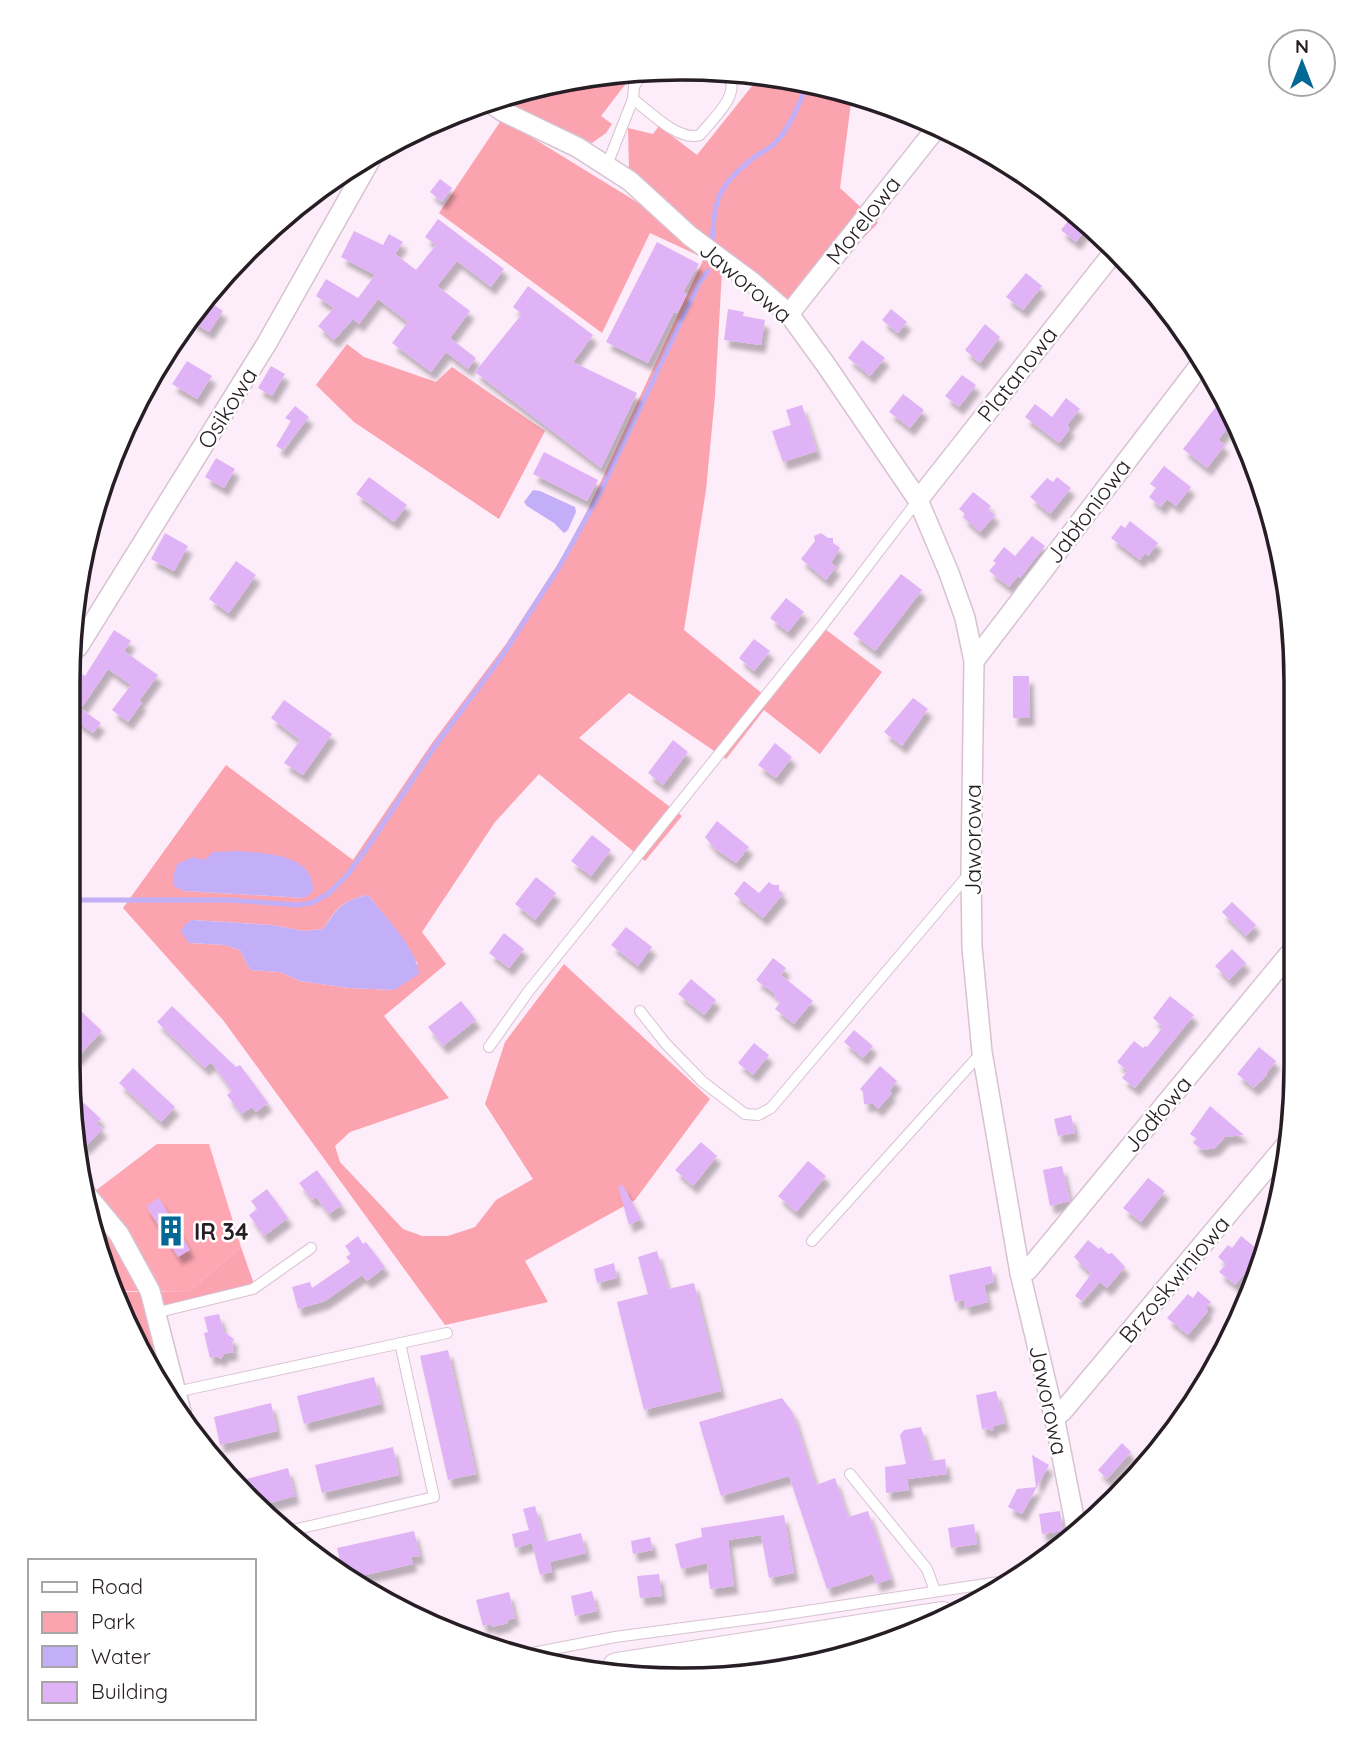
<svg xmlns="http://www.w3.org/2000/svg" width="1365" height="1748" viewBox="0 0 1365 1748" font-family="Quicksand,sans-serif">
<style>
.green{fill:#fba3ae;fill-rule:evenodd}
.forest{fill:#fea7b2}
.water{fill:#c2aff8}
.lines{fill:none;stroke-linecap:round;stroke-linejoin:round}
.stream{stroke:#c2aff8;stroke-width:5}
.building{fill:#e0b3f6;filter:url(#shadow)}
.lane-casing{stroke:#d7c2d2;stroke-width:12}
.street-casing{stroke:#d7c2d2;stroke-width:22}
.primary-casing{stroke:#d7c2d2;stroke-width:32}
.lane{stroke:#fff;stroke-width:10}
.street{stroke:#fff;stroke-width:19}
.primary{stroke:#fff;stroke-width:30}
.labels{text-anchor:middle;dominant-baseline:central;stroke-width:5;stroke-linejoin:round;paint-order:stroke}
.street-label{font-size:23px;fill:#261e24;stroke:#fff}
.poi-label{font-size:23px;font-weight:bold;fill:#261e24;stroke:#fff;text-anchor:start}
.rim{fill:none;stroke:#261e24;stroke-width:3.5}
</style>
<defs>
<filter id="shadow"><feDropShadow dx="4.5" dy="8" stdDeviation="2" flood-color="#0004"/></filter>
</defs>
<rect width="100%" height="100%" fill="#fdecf9"/>
<g class="green">
<polygon points="634,73 601,116 612,124 606,133 592,143 518,109 503,98 563,80"/>
<path d="M760,76l43,4 49,15 -12,93 38,35 -59,60 -42,32 -55,-44 -7,125 -9,94 -22,140 86,70 55,-71 57,43 -62,82 -56,-44 -38,49 -97,-66 -50,45 103,78 -37,45 -106,-87 -44,48 -73,110 24,32 -62,52 65,82 -99,34 -15,14 5,16 63,67 19,7h26l27,-9 21,-27 37,-21 -48,-75 20,-62 59,-78 146,135 -75,101 -110,61 23,41 -103,23 -222,-305 -100,-112 103,-143 127,95 79,-117 74,-99 59,-91 25,-48 114,-247 -54,-25 -48,100 -163,-120 63,-94 156,96 8,-16 -37,-29 -1,-42 25,6 6,-8 38,29zM204,860l101,38 -121,-7zM368,895l25,31 25,38 -24,26 -45,-2 -49,-7 -20,-9 -30,-2 -10,-20 -15,-5 -36,-2 3,-23 80,5 32,6 19,-2c14,-21 19,-29 45,-34z"/>
<polygon points="347,344 364,357 436,382 452,367 545,431 499,519 354,422 316,385"/>
<polygon points="241,1247 254,1284 146,1310 167,1394 151,1373 117,1292 188,1292"/>
</g>
<polygon class="forest" points="157,1144 209,1144 241,1247 188,1292 119,1291 89,1225 86,1198"/>
<g class="water">
<polygon points="533,490 540,491 575,507 576,512 568,530 564,533 554,523 527,506 524,502"/>
<path d="M240,851c27,3 74,3 73,40l-8,7 -121,-7 -11,-5v-10l4,-12 16,-7 11,3 9,-8z"/>
<path d="M368,895c16,20 50,55 51,79l-25,16 -45,-2 -49,-7 -20,-9 -30,-2 -10,-20 -15,-5 -36,-2 -8,-11 3,-7 8,-5 80,5 32,6 19,-2c15,-21 19,-29 45,-34z"/>
</g>
<g class="lines">
<g class="stream">
<path d="M712,242c3,-45 5,-54 40,-83 7,-6 16,-9 23,-16 16,-16 24,-41 34,-61"/>
<polyline points="69,900 230,900 295,905 312,903 329,893 347,875 367,848 435,746 502,656 559,567 599,495 699,283 708,271"/>
</g>
</g>
<g class="building">
<polygon points="440,179 452,188 442,202 430,192"/>
<polygon points="1074,213 1089,225 1076,242 1061,230"/>
<polygon points="438,219 504,269 491,287 457,261 437,286 470,311 450,338 476,358 468,369 446,352 431,372 392,343 408,322 378,299 359,324 353,319 334,340 318,326 334,308 316,296 326,279 358,298 375,275 341,257 354,231 383,245 389,234 403,242 395,254 416,270 436,245 425,237"/>
<polygon points="657,242 699,264 683,292 687,294 677,313 674,312 648,363 606,342"/>
<polygon points="1026,273 1042,286 1023,310 1006,297"/>
<polygon points="528,286 593,335 573,362 637,393 601,468 475,372 522,314 513,307"/>
<polygon points="205,299 223,311 209,332 190,320"/>
<polygon points="728,309 744,312 743,316 765,320 761,345 724,340"/>
<polygon points="891,309 907,322 898,333 882,320"/>
<polygon points="985,324 1000,337 980,363 965,350"/>
<polygon points="862,340 885,358 870,376 848,358"/>
<polygon points="187,361 212,376 197,399 172,384"/>
<polygon points="271,366 285,374 272,396 258,388"/>
<polygon points="962,375 976,385 959,407 945,396"/>
<polygon points="903,394 924,410 910,428 889,412"/>
<polygon points="1066,398 1080,409 1067,425 1070,429 1059,443 1025,417 1035,404 1052,417"/>
<polygon points="1222,399 1233,421 1218,440 1225,445 1207,468 1183,449"/>
<polygon points="802,405 817,451 783,462 772,431 791,425 786,410"/>
<polygon points="295,406 309,417 283,450 276,446 291,421 285,418"/>
<polygon points="544,452 598,480 587,501 533,474"/>
<polygon points="216,458 235,469 224,488 205,477"/>
<polygon points="1164,466 1191,487 1176,506 1167,499 1161,507 1149,497 1156,488 1150,484"/>
<polygon points="369,477 407,505 394,522 356,494"/>
<polygon points="1057,477 1071,488 1050,514 1030,497 1047,478 1053,482"/>
<polygon points="973,492 991,506 988,509 995,515 980,532 963,517 965,514 959,509"/>
<polygon points="1130,521 1158,543 1148,556 1145,553 1140,560 1111,538 1121,525 1125,528"/>
<polygon points="165,533 188,546 174,571 151,559"/>
<polygon points="821,533 828,538 833,538 833,543 840,548 831,563 836,567 826,580 801,559 815,541 814,536"/>
<polygon points="1032,536 1045,546 1020,578 1018,576 1009,587 989,571 996,563 993,561 1004,547 1015,556"/>
<polygon points="236,561 256,575 229,613 209,599"/>
<polygon points="901,574 922,590 875,651 853,634"/>
<polygon points="786,598 804,612 788,632 770,618"/>
<polygon points="114,630 131,641 124,651 158,675 139,701 142,703 128,722 112,710 131,685 108,669 82,707 70,698 73,694 70,691 82,674 85,676"/>
<polygon points="754,639 770,651 754,671 739,658"/>
<polygon points="1013,676 1029,676 1030,718 1013,718"/>
<polygon points="913,698 928,709 902,746 884,732"/>
<polygon points="284,700 332,734 303,775 284,763 300,740 271,718"/>
<polygon points="80,708 101,723 93,733 73,719"/>
<polygon points="673,740 688,752 663,785 648,773"/>
<polygon points="775,743 792,757 776,778 758,765"/>
<polygon points="717,821 749,847 736,863 714,848 705,837"/>
<polygon points="592,835 611,850 591,876 571,861"/>
<polygon points="536,877 556,893 535,920 515,904"/>
<polygon points="744,881 759,893 769,882 773,885 779,885 779,890 783,894 763,918 734,894"/>
<polygon points="1232,902 1256,925 1246,936 1222,912"/>
<polygon points="626,927 652,947 638,966 611,945"/>
<polygon points="504,933 524,949 509,968 489,953"/>
<polygon points="1232,949 1246,963 1229,980 1215,966"/>
<polygon points="773,958 786,968 781,975 813,1001 794,1024 775,1009 780,1003 774,997 776,995 756,980"/>
<polygon points="691,979 716,1000 704,1015 678,994"/>
<polygon points="1170,996 1194,1015 1135,1088 1122,1078 1128,1071 1117,1062 1134,1041 1143,1048 1145,1046 1147,1047 1163,1027 1153,1018"/>
<polygon points="68,999 102,1031 76,1059 68,1049"/>
<polygon points="461,1001 476,1020 443,1046 428,1027"/>
<polygon points="172,1006 236,1067 240,1065 268,1103 256,1112 252,1107 241,1114 227,1095 232,1091 211,1062 205,1068 157,1022"/>
<polygon points="854,1030 873,1046 863,1058 844,1042"/>
<polygon points="754,1043 769,1055 753,1075 738,1063"/>
<polygon points="1259,1047 1276,1061 1266,1074 1267,1075 1254,1088 1237,1074"/>
<polygon points="880,1066 897,1081 889,1091 892,1093 878,1109 873,1104 864,1104 863,1092 860,1089"/>
<polygon points="133,1068 175,1107 161,1122 119,1083"/>
<polygon points="84,1103 101,1119 96,1123 103,1129 85,1147 78,1140 75,1114"/>
<polygon points="1210,1106 1244,1135 1225,1137 1215,1148 1203,1150 1193,1143 1197,1139 1190,1134"/>
<polygon points="1071,1115 1075,1133 1058,1136 1054,1119"/>
<polygon points="701,1142 717,1156 693,1186 675,1170"/>
<polygon points="808,1161 826,1176 796,1212 778,1196"/>
<polygon points="1062,1166 1070,1201 1050,1206 1043,1170"/>
<polygon points="317,1170 342,1205 329,1214 316,1197 312,1200 299,1183"/>
<polygon points="1148,1178 1165,1191 1141,1222 1123,1208"/>
<polygon points="623,1185 641,1219 629,1225 618,1187"/>
<polygon points="267,1189 288,1218 264,1236 249,1215 257,1209 251,1201"/>
<polygon points="159,1198 190,1250 178,1257 146,1206"/>
<polygon points="358,1236 363,1244 366,1242 385,1267 367,1281 362,1275 325,1301 298,1309 292,1287 310,1282 312,1288 350,1262 346,1257 351,1254 345,1246"/>
<polygon points="1241,1236 1262,1253 1235,1285 1219,1272 1226,1264 1218,1257 1228,1245 1232,1248"/>
<polygon points="1088,1240 1099,1249 1101,1247 1108,1254 1112,1253 1125,1267 1107,1288 1100,1282 1082,1301 1075,1296 1091,1274 1074,1257"/>
<polygon points="657,1251 668,1289 694,1283 721,1391 644,1410 617,1302 648,1294 638,1257"/>
<polygon points="614,1263 617,1278 597,1283 594,1269"/>
<polygon points="991,1266 994,1282 984,1285 988,1302 965,1308 964,1300 955,1302 949,1275"/>
<polygon points="1198,1291 1211,1302 1206,1308 1208,1311 1188,1335 1167,1318 1188,1294 1193,1298"/>
<polygon points="219,1314 224,1332 234,1339 232,1343 234,1352 224,1354 221,1359 216,1356 210,1358 204,1333 208,1332 204,1317"/>
<polygon points="448,1350 476,1474 448,1480 420,1356"/>
<polygon points="374,1377 381,1404 304,1424 297,1396"/>
<polygon points="996,1391 1005,1423 994,1426 992,1431 987,1428 982,1429 976,1395"/>
<polygon points="782,1398 793,1413 816,1485 835,1478 848,1517 868,1511 891,1579 876,1584 873,1574 827,1589 789,1476 721,1496 699,1422"/>
<polygon points="271,1403 277,1431 220,1445 214,1417"/>
<polygon points="921,1427 931,1461 945,1459 947,1474 907,1479 909,1490 886,1493 885,1467 906,1464 900,1435 904,1430"/>
<polygon points="1122,1443 1131,1452 1107,1479 1098,1470"/>
<polygon points="393,1447 399,1475 322,1493 315,1465"/>
<polygon points="1032,1455 1049,1465 1022,1514 1008,1507 1017,1489 1036,1487"/>
<polygon points="288,1468 295,1496 259,1506 248,1500 235,1482"/>
<polygon points="535,1506 545,1542 581,1533 586,1553 550,1562 552,1572 540,1575 532,1543 515,1548 512,1534 529,1530 523,1509"/>
<polygon points="1060,1511 1063,1531 1042,1534 1039,1514"/>
<polygon points="784,1515 794,1573 769,1578 761,1535 728,1540 734,1586 710,1589 707,1563 681,1569 675,1544 702,1537 701,1528"/>
<polygon points="974,1524 977,1544 951,1548 948,1528"/>
<polygon points="414,1531 420,1556 411,1557 413,1564 353,1578 351,1571 343,1573 337,1548"/>
<polygon points="650,1537 653,1550 633,1554 631,1541"/>
<polygon points="659,1574 662,1596 640,1598 637,1576"/>
<polygon points="592,1591 597,1611 575,1616 571,1596"/>
<polygon points="509,1592 515,1618 507,1620 508,1623 492,1627 491,1624 483,1626 476,1600"/>
</g>
<g class="lines">
<g class="lane-casing">
<g id="lane">
<path d="M633,99c17,13 46,43 67,36 13,-17 43,-41 27,-62"/>
<polyline points="607,165 633,99 634,86 644,72"/>
<polyline points="640,1011 666,1044 703,1082 745,1114 758,1115 771,1108 968,875"/>
<polyline points="489,1047 528,992 825,622 918,500"/>
<polyline points="812,1241 982,1052"/>
<polyline points="155,1313 253,1289 311,1248"/>
<polyline points="176,1392 447,1333"/>
<polyline points="850,1474 927,1569 935,1591"/>
<polyline points="289,1531 434,1497 400,1343"/>
<polyline points="517,1656 615,1637 767,1617 1019,1579"/>
<polyline points="695,1676 730,1670"/>
</g>
</g>
<g class="street-casing">
<g id="street">
<polyline points="489,102 502,111 577,147 630,181 690,236 752,282 789,314 826,365 918,500 949,573 965,618 974,661 971,872 972,947 982,1052 1020,1273 1054,1416 1077,1533"/>
<polyline points="789,314 938,126"/>
<polyline points="918,500 1117,248"/>
<polyline points="70,641 78,647 267,343 373,155"/>
<polyline points="974,661 1203,361"/>
<polyline points="85,1193 119,1234 150,1291 181,1412"/>
<polyline points="1020,1273 1028,1270 1291,952"/>
<polyline points="1054,1416 1062,1412 1291,1139"/>
<polyline points="726,1651 731,1677"/>
</g>
</g>
<g class="primary-casing">
<polyline id="primary" points="617,1668 942,1617"/>
</g>
<use href="#lane" class="lane"/>
<use href="#street" class="street"/>
<use href="#primary" class="primary"/>
</g>
<defs>
<g id="building-bare" transform="scale(2.415)"><path d="M-4-6H4V6H1V3H-1V6H-4ZM-2.5-4.3h1.7v1.8h-1.7ZM.8-4.3h1.7v1.8H.8ZM-2.5-1h1.7V.8h-1.7ZM.8-1h1.7V.8H.8Z" fill="#046896" stroke="#fff" stroke-width="2.5" paint-order="stroke"/></g>
</defs>
<g fill-rule="evenodd">
<use href="#building-bare" x="171" y="1231"/>
</g>
<g class="labels">
<g class="street-label">
<text transform="translate(863 220) rotate(-52)">Morelowa</text>
<text transform="translate(746 282) rotate(40)">Jaworowa</text>
<text transform="translate(1017 374) rotate(-52)">Platanowa</text>
<text transform="translate(227 408) rotate(-58)">Osikowa</text>
<text transform="translate(1088 511) rotate(-53)">Jabłoniowa</text>
<text transform="translate(972 840) rotate(-90)">Jaworowa</text>
<text transform="translate(1157 1114) rotate(-50)">Jodłowa</text>
<text transform="translate(1174 1279) rotate(-50)">Brzoskwiniowa</text>
<text transform="translate(1049 1400) rotate(78)">Jaworowa</text>
</g>
<g class="poi-label">
<text x="194" y="1231">IR 34</text>
</g>
</g>
<path d="M0 0H1365V1748H0ZM682 80H682A602 602 0 0 1 1284 682V1066A602 602 0 0 1 682 1668H682A602 602 0 0 1 80 1066V682A602 602 0 0 1 682 80Z" fill="#fff" fill-rule="evenodd"/>
<path class="rim" d="M682 80H682A602 602 0 0 1 1284 682V1066A602 602 0 0 1 682 1668H682A602 602 0 0 1 80 1066V682A602 602 0 0 1 682 80Z"/>
<rect x="28" y="1559" width="228" height="161" fill="#ffffff" stroke="#a8a5a7" stroke-width="2"/>
<rect x="42" y="1582" width="35" height="10" fill="#ffffff" stroke="#a8a5a7" stroke-width="2"/>
<text x="91" y="1594" font-size="21" fill="#261e24">Road</text>
<rect x="42" y="1612" width="35" height="21" fill="#fba3ae" stroke="#a8a5a7" stroke-width="2"/>
<text x="91" y="1629" font-size="21" fill="#261e24">Park</text>
<rect x="42" y="1646" width="35" height="21" fill="#c2aff8" stroke="#a8a5a7" stroke-width="2"/>
<text x="91" y="1664" font-size="21" fill="#261e24">Water</text>
<rect x="42" y="1682" width="35" height="21" fill="#e0b3f6" stroke="#a8a5a7" stroke-width="2"/>
<text x="91" y="1699" font-size="21" fill="#261e24">Building</text>
<g transform="translate(1302 63)"><circle r="33" fill="#ffffff" stroke="#a8a5a7" stroke-width="2"/>
<path d="M0-5L12 26L0 18L-12 26Z" fill="#046896"/>
<text y="-10" font-size="19" font-weight="bold" text-anchor="middle" fill="#261e24">N</text>
</g>
</svg>
